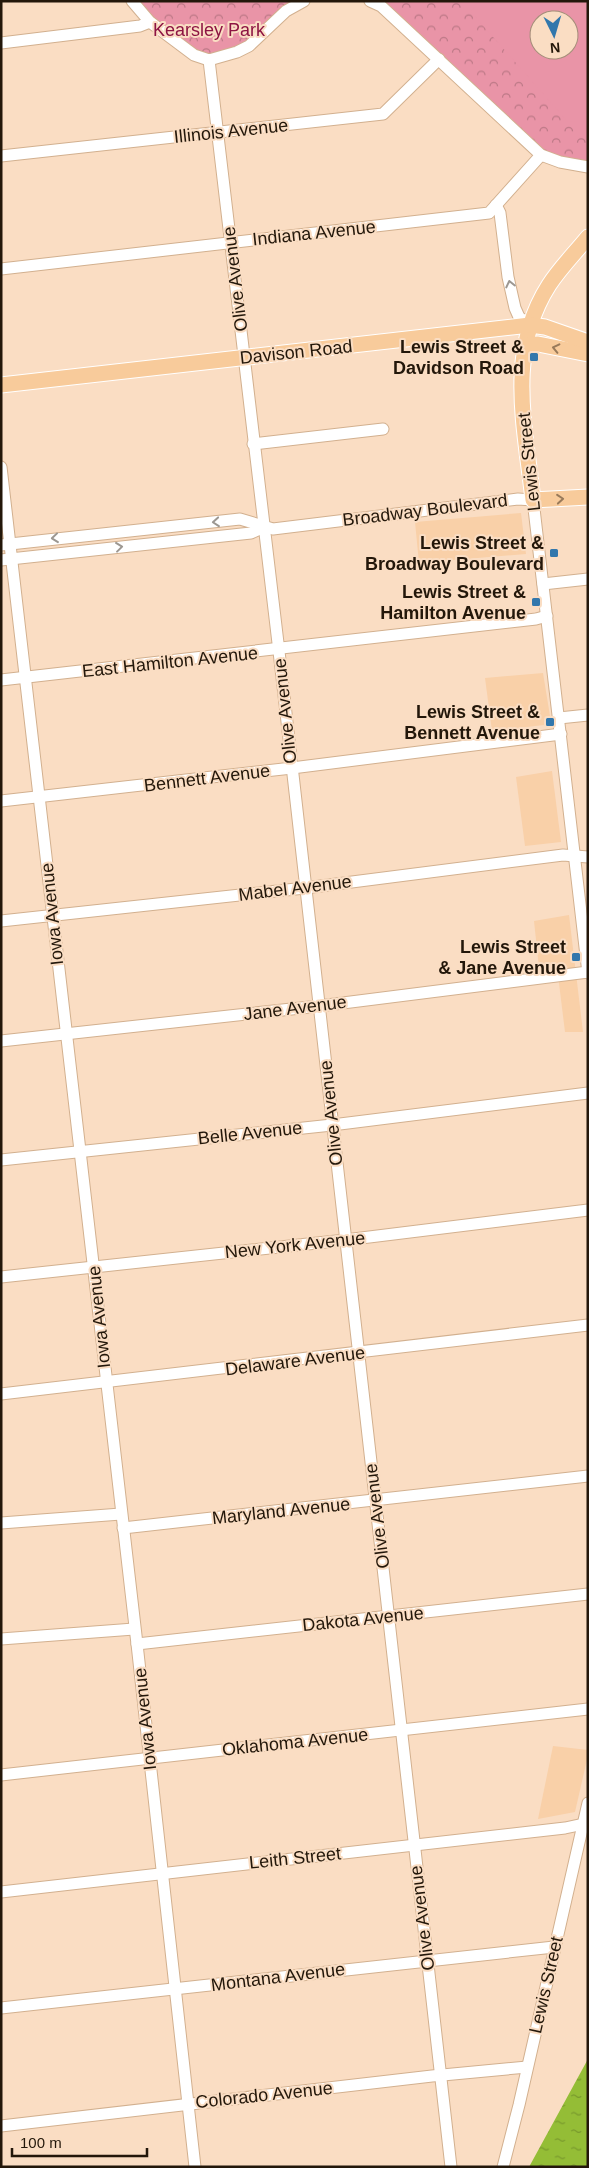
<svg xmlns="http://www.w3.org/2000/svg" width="589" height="2168" viewBox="0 0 589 2168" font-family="Arial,sans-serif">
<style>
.built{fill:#f9d0a8}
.park{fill:url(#park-crowns);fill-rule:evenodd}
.pitch{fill:#e994a7;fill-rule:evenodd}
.water{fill:url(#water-ripples)}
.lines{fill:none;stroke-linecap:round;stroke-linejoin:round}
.minor-casing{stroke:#d2b08f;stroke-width:13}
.major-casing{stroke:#fff;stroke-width:17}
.minor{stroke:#fff;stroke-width:11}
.major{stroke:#f8cb9b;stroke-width:15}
.oneway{stroke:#9c9791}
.oneway2{stroke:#987a5a}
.poi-dot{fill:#3277ac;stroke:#faddc3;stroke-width:2}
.labels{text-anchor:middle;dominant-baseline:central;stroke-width:4;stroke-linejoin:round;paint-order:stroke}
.park-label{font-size:18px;fill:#8d1443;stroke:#faddc3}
.street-label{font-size:18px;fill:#23170a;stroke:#faddc3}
.poi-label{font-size:18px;font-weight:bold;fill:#23170a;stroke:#faddc3;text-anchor:end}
</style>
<defs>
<pattern id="park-crowns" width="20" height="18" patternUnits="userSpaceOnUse" patternTransform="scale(1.25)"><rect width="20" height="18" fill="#e994a7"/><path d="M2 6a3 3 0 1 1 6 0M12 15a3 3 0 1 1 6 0" fill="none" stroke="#bc7886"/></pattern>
<pattern id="water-ripples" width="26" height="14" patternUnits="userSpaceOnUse" patternTransform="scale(1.25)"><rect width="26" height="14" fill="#94bd36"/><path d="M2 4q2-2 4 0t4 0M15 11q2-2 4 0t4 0" fill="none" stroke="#78992c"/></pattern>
</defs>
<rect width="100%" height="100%" fill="#faddc3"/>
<g class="built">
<polygon points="521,513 526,554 419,563 415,522"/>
<polygon points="543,673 550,716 544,725 492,731 485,678"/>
<polygon points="552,771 561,842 525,846 516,777"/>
<polygon points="569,915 583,1032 565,1032 557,967 539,968 534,921"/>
<polygon points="553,1746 588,1750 588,1755 575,1812 538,1819"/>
</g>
<g class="park">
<polygon points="132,1 304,1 249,46 209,60"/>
<path d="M370,1h218v166l-38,-8zM539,20h30v30h-30z"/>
</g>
<path class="pitch" d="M478,1h110v120l-20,1 -97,-110zM539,20h30v30h-30z"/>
<polygon class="water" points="588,2058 588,2167 529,2167 588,2059"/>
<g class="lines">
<g class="minor-casing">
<g id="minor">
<polyline points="132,1 150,22 194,55 209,60 237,52 249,46 286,11 304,1"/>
<polyline points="370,1 381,6 541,155 560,162 588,167"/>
<polyline points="1,43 140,26 150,22"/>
<polyline points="209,60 280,660 451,2167"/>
<polyline points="1,156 383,114 439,59"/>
<polyline points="496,205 500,213 508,277 515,308 519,317 530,325"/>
<polyline points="1,269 489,213 541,155"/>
<polyline points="253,444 383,429"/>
<polyline points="1,467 137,1644 195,2167"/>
<polyline points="1,545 240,519 273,529 518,499 533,500 588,973"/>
<polyline points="1,560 251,533 264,527"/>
<polyline points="543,584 588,579"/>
<polyline points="1,680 536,619 547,616"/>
<polyline points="559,718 588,715"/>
<polyline points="1,801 292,768 561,734"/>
<polyline points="1,921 305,888 563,855 588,857"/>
<polyline points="1,1041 319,1006 588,972"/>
<polyline points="1,1160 332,1125 588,1093"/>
<polyline points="1,1277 345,1240 588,1210"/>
<polyline points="1,1394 588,1325"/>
<polyline points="1,1523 121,1514"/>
<polyline points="123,1528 588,1476"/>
<polyline points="1,1639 134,1629"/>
<polyline points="137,1644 588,1594"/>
<polyline points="1,1775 588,1709"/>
<polyline points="1,1892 565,1828 588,1823"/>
<polyline points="1,2008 554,1947"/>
<polyline points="1,2126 432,2076 527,2067"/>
<polyline points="503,2167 519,2105 588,1803"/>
</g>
</g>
<g class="major-casing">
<g id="major">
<path d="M588,237c-13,16 -28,31 -39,48 -43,67 -24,141 -16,215l55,-3"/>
<polyline points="524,345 538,344 588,354"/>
<polyline points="1,385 530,325 545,327 588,342"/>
</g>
</g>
<use href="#minor" class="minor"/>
<use href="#major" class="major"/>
</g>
<defs><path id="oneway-chevron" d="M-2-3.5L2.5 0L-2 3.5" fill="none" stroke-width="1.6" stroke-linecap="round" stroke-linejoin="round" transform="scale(1.25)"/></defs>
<g class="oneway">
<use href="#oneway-chevron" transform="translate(510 284) rotate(-103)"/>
<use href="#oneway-chevron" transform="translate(216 522) rotate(175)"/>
<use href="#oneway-chevron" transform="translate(55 538) rotate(174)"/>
<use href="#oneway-chevron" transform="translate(119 547) rotate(-7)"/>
</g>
<g class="oneway2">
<use href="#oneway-chevron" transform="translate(556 348) rotate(-167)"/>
<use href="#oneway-chevron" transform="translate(560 499) rotate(-5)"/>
</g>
<g class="poi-dot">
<rect x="529" y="352" width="10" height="10" rx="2.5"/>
<rect x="549" y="548" width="10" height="10" rx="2.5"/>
<rect x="531" y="597" width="10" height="10" rx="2.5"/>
<rect x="545" y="717" width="10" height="10" rx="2.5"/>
<rect x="571" y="952" width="10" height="10" rx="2.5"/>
</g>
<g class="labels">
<g class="park-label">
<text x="209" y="30">Kearsley Park</text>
</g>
<g class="street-label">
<text transform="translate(231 131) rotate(-6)">Illinois Avenue</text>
<text transform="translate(314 233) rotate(-6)">Indiana Avenue</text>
<text transform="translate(235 279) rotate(-97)">Olive Avenue</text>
<text transform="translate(296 352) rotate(-6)">Davison Road</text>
<text transform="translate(529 462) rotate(-96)">Lewis Street</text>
<text transform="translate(425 510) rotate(-7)">Broadway Boulevard</text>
<text transform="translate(170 662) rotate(-6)">East Hamilton Avenue</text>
<text transform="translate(285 711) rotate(-96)">Olive Avenue</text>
<text transform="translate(207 778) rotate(-7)">Bennett Avenue</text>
<text transform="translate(295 888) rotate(-7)">Mabel Avenue</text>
<text transform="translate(52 914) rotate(-96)">Iowa Avenue</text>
<text transform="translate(295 1008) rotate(-7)">Jane Avenue</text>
<text transform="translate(331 1113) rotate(-96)">Olive Avenue</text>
<text transform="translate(250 1133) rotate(-6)">Belle Avenue</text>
<text transform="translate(295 1245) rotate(-6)">New York Avenue</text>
<text transform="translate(99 1317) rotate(-96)">Iowa Avenue</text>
<text transform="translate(295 1361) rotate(-7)">Delaware Avenue</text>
<text transform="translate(281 1511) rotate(-6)">Maryland Avenue</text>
<text transform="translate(377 1516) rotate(-97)">Olive Avenue</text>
<text transform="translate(363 1619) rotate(-6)">Dakota Avenue</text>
<text transform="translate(145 1719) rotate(-96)">Iowa Avenue</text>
<text transform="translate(295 1742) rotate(-6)">Oklahoma Avenue</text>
<text transform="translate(295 1858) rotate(-6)">Leith Street</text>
<text transform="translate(422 1918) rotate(-97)">Olive Avenue</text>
<text transform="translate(278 1977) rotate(-7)">Montana Avenue</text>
<text transform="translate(546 1985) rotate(-77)">Lewis Street</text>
<text transform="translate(264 2095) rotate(-6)">Colorado Avenue</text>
</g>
<g class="poi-label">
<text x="524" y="347">Lewis Street &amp;<tspan x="524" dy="21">Davidson Road</tspan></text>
<text x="544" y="543">Lewis Street &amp;<tspan x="544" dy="21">Broadway Boulevard</tspan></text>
<text x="526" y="592">Lewis Street &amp;<tspan x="526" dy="21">Hamilton Avenue</tspan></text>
<text x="540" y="712">Lewis Street &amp;<tspan x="540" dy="21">Bennett Avenue</tspan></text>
<text x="566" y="947">Lewis Street<tspan x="566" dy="21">&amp; Jane Avenue</tspan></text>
</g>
</g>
<rect width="589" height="2168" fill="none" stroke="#23170a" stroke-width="5"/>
<g transform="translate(554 35) rotate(175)"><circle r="24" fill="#faddc3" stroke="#a48e79"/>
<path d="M0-4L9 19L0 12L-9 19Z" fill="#3277ac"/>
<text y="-8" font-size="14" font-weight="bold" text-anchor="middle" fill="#23170a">N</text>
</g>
<path d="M12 2148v8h135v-8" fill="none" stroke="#23170a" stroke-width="2.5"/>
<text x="20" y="2148" font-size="15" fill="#23170a" stroke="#faddc3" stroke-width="4" paint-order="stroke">100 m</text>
</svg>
